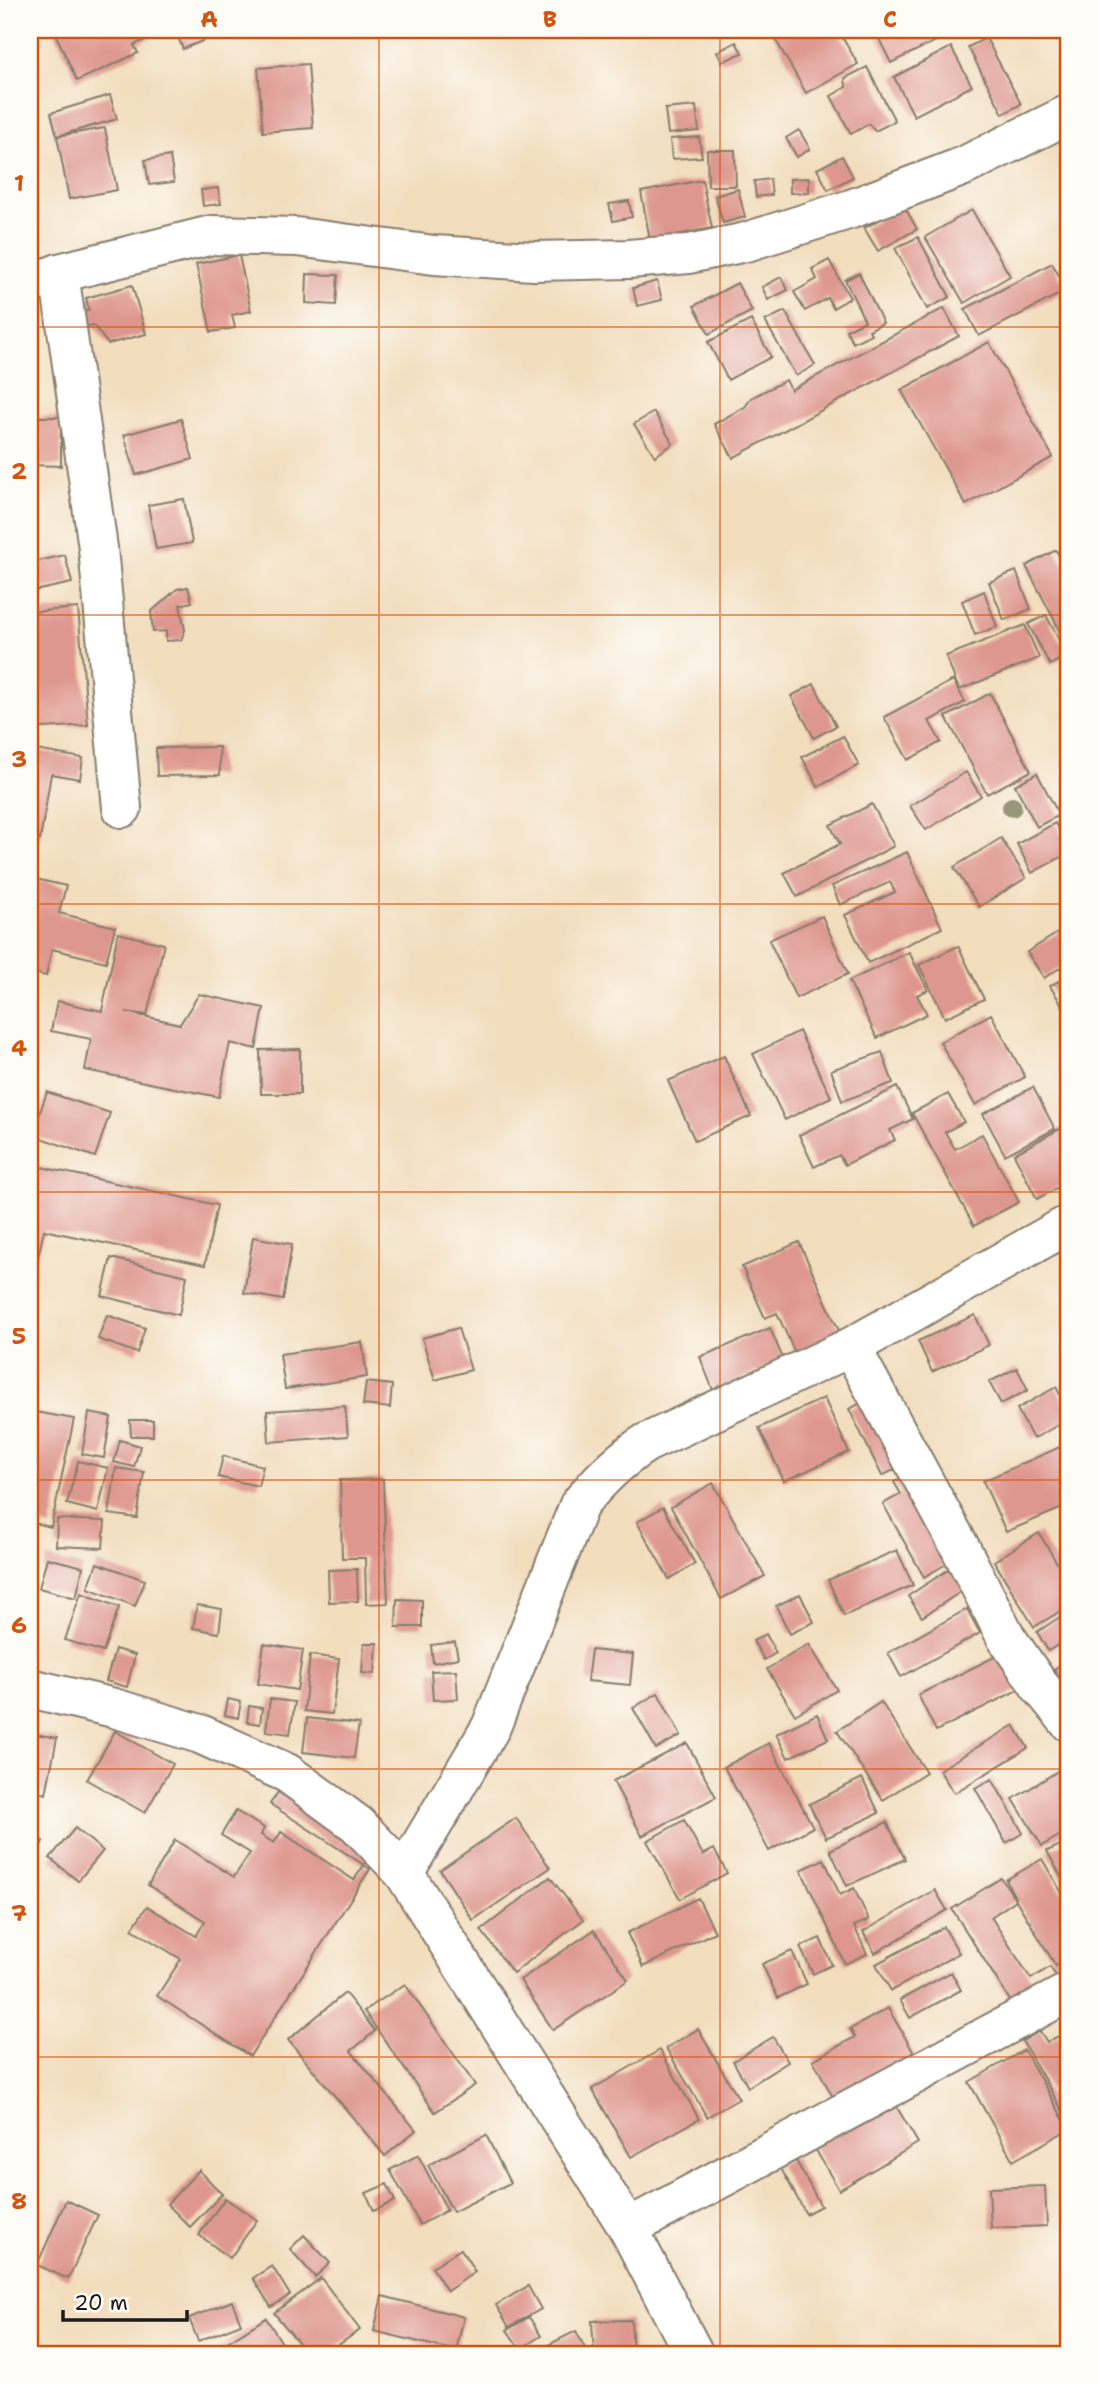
<svg xmlns="http://www.w3.org/2000/svg" width="1099" height="2384" viewBox="0 0 1099 2384" font-family="'Shantell Sans',sans-serif">
<style>
.building{fill:#de978e}
.lines{fill:none;stroke-linecap:round;stroke-linejoin:round}
.minor-casing{stroke:#877c6c;stroke-width:42}
.minor{stroke:#fff;stroke-width:38}
.tree{fill:#979678}
.grid{fill:none;stroke:#d4530e;stroke-width:2;stroke-opacity:0.55}
.neatline{fill:none;stroke:#d4530e;stroke-width:2.5}
.grid-label{font-size:23px;text-anchor:middle;font-weight:bold;fill:#d4530e}
</style>
<rect width="100%" height="100%" fill="#fdfcf7"/>
<filter id="ink" filterUnits="userSpaceOnUse"><feTurbulence type="fractalNoise" baseFrequency=".0143" numOctaves="2"/><feDisplacementMap in="SourceGraphic" scale="14" xChannelSelector="R" yChannelSelector="G"/><feConvolveMatrix kernelMatrix="1 2 1 2 8 2 1 2 1" color-interpolation-filters="sRGB"/></filter>
<filter id="wash" filterUnits="userSpaceOnUse"><feTurbulence type="fractalNoise" baseFrequency=".00686" numOctaves="4" result="noise"/><feDisplacementMap in="SourceGraphic" scale="28" xChannelSelector="R" yChannelSelector="G"/><feGaussianBlur stdDeviation="1.57" result="paint"/><feColorMatrix in="noise" values="0 0 0 0 0 0 0 0 0 0 0 0 0 0 0 0 0 1.4 0 .05"/><feComposite in="paint" operator="in"/></filter>
<g filter="url(#wash)">
<rect width="100%" height="100%" fill="#f2ddbd"/>
<g id="blocks">
<g class="building">
<polygon points="64,30 155,30 157,35 134,45 138,53 77,81 55,33"/>
<polygon points="175,30 200,30 205,40 183,49"/>
<polygon points="770,30 838,30 858,64 806,93"/>
<polygon points="889,30 958,30 891,63 877,35"/>
<polygon points="986,38 1021,104 1003,114 968,47"/>
<polygon points="736,42 742,53 722,62 717,52"/>
<polygon points="951,47 972,86 914,116 894,77"/>
<polygon points="308,64 313,128 263,132 258,68"/>
<polygon points="867,67 895,121 875,131 869,124 851,134 831,96 846,87 845,78"/>
<polygon points="110,95 117,119 57,136 51,113"/>
<polygon points="696,106 699,131 668,134 665,109"/>
<polygon points="105,128 117,190 69,199 57,136"/>
<polygon points="799,130 810,149 797,157 786,138"/>
<polygon points="699,137 702,157 672,159 670,139"/>
<polygon points="707,150 735,150 736,186 708,186"/>
<polygon points="170,156 174,182 149,185 145,160"/>
<polygon points="842,156 853,177 828,190 817,169"/>
<polygon points="809,178 809,193 790,193 790,179"/>
<polygon points="770,179 772,195 756,197 754,181"/>
<polygon points="702,180 712,228 650,240 641,192"/>
<polygon points="218,188 221,204 203,206 201,190"/>
<polygon points="738,189 745,217 723,223 715,196"/>
<polygon points="629,201 632,217 613,221 609,204"/>
<polygon points="904,206 917,229 878,251 864,228"/>
<polygon points="972,210 1010,276 964,303 925,237"/>
<polygon points="918,237 950,297 927,309 895,248"/>
<polygon points="239,255 251,311 232,315 235,328 211,332 196,264"/>
<polygon points="829,260 850,298 833,308 828,298 805,311 794,292 817,279 812,269"/>
<polygon points="1052,263 1067,290 979,336 965,309"/>
<polygon points="859,273 883,323 869,330 871,334 853,343 846,330 865,321 845,280"/>
<polygon points="307,274 338,275 336,305 306,303"/>
<polygon points="781,277 788,290 768,300 762,287"/>
<polygon points="657,281 662,300 637,306 633,288"/>
<polygon points="737,283 752,311 709,334 694,306"/>
<polygon points="132,285 146,334 108,344 93,325 84,328 80,313 89,310 86,298"/>
<polygon points="944,308 959,336 733,458 714,424 745,407 751,398 786,380 791,390"/>
<polygon points="785,311 815,365 796,376 765,321"/>
<polygon points="751,320 771,357 728,380 708,342"/>
<polygon points="989,342 1053,457 966,505 901,390"/>
<polygon points="654,412 673,444 655,456 634,424"/>
<polygon points="30,417 61,417 61,466 30,465"/>
<polygon points="181,419 193,459 136,475 124,435"/>
<polygon points="184,499 192,543 156,549 148,505"/>
<polygon points="1056,550 1069,575 1069,648 1026,566"/>
<polygon points="65,555 72,583 30,592 30,563"/>
<polygon points="1016,571 1031,609 1004,620 989,582"/>
<polygon points="188,587 192,602 180,605 185,630 181,640 166,641 166,631 153,632 151,612 177,589"/>
<polygon points="984,591 997,627 975,635 962,601"/>
<polygon points="78,608 88,725 30,729 30,612"/>
<polygon points="1046,615 1067,655 1050,665 1028,624"/>
<polygon points="1025,625 1039,658 959,690 946,656"/>
<polygon points="953,680 965,702 929,721 941,742 908,760 884,717"/>
<polygon points="814,684 836,726 814,738 791,696"/>
<polygon points="990,693 1031,771 987,794 946,717"/>
<polygon points="843,736 859,765 818,787 802,757"/>
<polygon points="219,747 220,775 157,776 156,748"/>
<polygon points="30,749 83,758 80,779 51,774 40,840 30,838"/>
<polygon points="966,772 981,796 926,830 910,806"/>
<polygon points="1037,773 1059,815 1037,827 1015,785"/>
<polygon points="872,804 894,846 797,897 784,873 840,844 830,825"/>
<polygon points="1055,823 1069,848 1069,853 1032,873 1017,844"/>
<polygon points="1001,838 1026,878 979,907 954,867"/>
<polygon points="907,852 942,928 868,963 845,915 895,892 890,882 840,905 832,886"/>
<polygon points="36,879 66,886 59,913 115,927 106,962 52,949 46,976 30,972 30,905"/>
<polygon points="822,916 848,974 796,998 769,940"/>
<polygon points="1069,926 1069,962 1044,978 1027,952"/>
<polygon points="118,933 164,944 147,1015 126,1012 180,1024 199,994 264,1008 256,1049 230,1043 219,1097 85,1070 91,1039 51,1031 57,1001 102,1011"/>
<polygon points="958,946 984,999 945,1018 919,965"/>
<polygon points="909,952 928,990 917,995 927,1014 877,1038 849,981"/>
<polygon points="1069,975 1069,1016 1050,986"/>
<polygon points="991,1014 1025,1077 975,1105 940,1042"/>
<polygon points="799,1031 831,1097 785,1120 753,1054"/>
<polygon points="300,1049 300,1094 261,1094 260,1050"/>
<polygon points="882,1052 893,1083 842,1101 831,1070"/>
<polygon points="724,1056 751,1116 695,1141 668,1081"/>
<polygon points="897,1087 913,1119 890,1130 895,1140 845,1165 839,1155 814,1167 799,1135"/>
<polygon points="1033,1087 1055,1129 1005,1155 983,1114"/>
<polygon points="47,1092 110,1113 95,1157 32,1135"/>
<polygon points="948,1094 964,1122 945,1132 955,1149 982,1134 1019,1202 974,1226 912,1113"/>
<polygon points="1063,1127 1069,1139 1069,1181 1037,1199 1014,1154"/>
<polygon points="32,1165 217,1205 205,1265 44,1230 30,1294 30,1175"/>
<polygon points="253,1237 292,1244 283,1300 244,1293"/>
<polygon points="799,1242 840,1333 795,1353 777,1313 765,1318 742,1267"/>
<polygon points="111,1258 187,1276 179,1315 102,1296"/>
<polygon points="107,1315 145,1328 137,1353 98,1339"/>
<polygon points="975,1315 989,1345 932,1372 918,1341"/>
<polygon points="458,1328 471,1370 435,1380 422,1338"/>
<polygon points="770,1328 784,1361 713,1390 700,1357"/>
<polygon points="362,1342 367,1377 285,1389 280,1354"/>
<polygon points="1017,1368 1028,1390 1001,1404 989,1382"/>
<polygon points="366,1382 392,1385 390,1408 363,1405"/>
<polygon points="1056,1387 1069,1411 1069,1419 1033,1439 1017,1409"/>
<polygon points="824,1398 849,1452 784,1481 759,1428"/>
<polygon points="869,1399 902,1466 882,1476 849,1409"/>
<polygon points="345,1406 348,1436 269,1442 267,1411"/>
<polygon points="36,1412 74,1419 51,1527 30,1522 30,1443"/>
<polygon points="89,1413 111,1417 104,1458 82,1454"/>
<polygon points="130,1420 153,1420 153,1436 131,1436"/>
<polygon points="120,1440 140,1446 134,1467 114,1462"/>
<polygon points="1069,1443 1069,1505 1006,1532 983,1481"/>
<polygon points="223,1456 263,1466 258,1486 218,1477"/>
<polygon points="78,1461 108,1468 98,1512 67,1504"/>
<polygon points="116,1468 144,1472 137,1518 109,1514"/>
<polygon points="910,1473 958,1557 924,1577 883,1504 901,1494 894,1482"/>
<polygon points="383,1479 388,1603 366,1604 365,1558 342,1558 340,1480"/>
<polygon points="713,1483 765,1576 721,1599 671,1507"/>
<polygon points="663,1507 695,1564 669,1579 637,1522"/>
<polygon points="57,1519 105,1521 103,1548 56,1546"/>
<polygon points="1039,1533 1069,1583 1069,1606 1034,1627 994,1561"/>
<polygon points="897,1550 913,1585 844,1616 828,1580"/>
<polygon points="47,1558 83,1567 76,1598 39,1588"/>
<polygon points="97,1563 145,1580 135,1606 88,1588"/>
<polygon points="951,1568 965,1589 922,1617 908,1596"/>
<polygon points="357,1569 358,1601 329,1602 328,1570"/>
<polygon points="81,1593 119,1607 103,1652 65,1640"/>
<polygon points="800,1594 814,1622 790,1634 776,1606"/>
<polygon points="397,1599 422,1600 422,1627 396,1627"/>
<polygon points="197,1605 222,1609 219,1633 193,1628"/>
<polygon points="967,1609 980,1633 901,1677 888,1653"/>
<polygon points="1069,1611 1069,1638 1048,1651 1037,1632"/>
<polygon points="766,1634 776,1653 764,1660 753,1641"/>
<polygon points="455,1642 458,1658 433,1663 431,1645"/>
<polygon points="364,1643 377,1643 375,1674 362,1673"/>
<polygon points="264,1644 303,1650 297,1690 258,1684"/>
<polygon points="809,1644 837,1690 795,1715 767,1669"/>
<polygon points="115,1649 135,1655 127,1687 106,1681"/>
<polygon points="591,1650 633,1654 630,1685 587,1681"/>
<polygon points="1000,1654 1018,1690 936,1731 918,1695"/>
<polygon points="310,1655 339,1659 332,1714 304,1711"/>
<polygon points="1069,1659 1069,1693 1054,1669"/>
<polygon points="456,1670 458,1699 433,1700 431,1671"/>
<polygon points="658,1693 681,1735 656,1749 633,1708"/>
<polygon points="228,1699 241,1702 238,1718 225,1715"/>
<polygon points="270,1699 295,1702 290,1734 266,1731"/>
<polygon points="881,1702 926,1772 883,1800 837,1731"/>
<polygon points="249,1706 262,1708 260,1724 247,1722"/>
<polygon points="817,1714 828,1739 788,1758 776,1734"/>
<polygon points="307,1718 359,1724 354,1758 303,1752"/>
<polygon points="1014,1725 1028,1748 954,1793 939,1770"/>
<polygon points="115,1731 173,1764 145,1813 87,1780"/>
<polygon points="30,1733 57,1738 46,1794 30,1790"/>
<polygon points="687,1743 716,1797 642,1836 613,1781"/>
<polygon points="769,1743 813,1827 769,1851 724,1767"/>
<polygon points="1069,1764 1069,1830 1042,1846 1013,1799"/>
<polygon points="862,1778 879,1813 826,1838 809,1804"/>
<polygon points="992,1779 1023,1833 1006,1843 975,1788"/>
<polygon points="278,1792 371,1853 364,1865 370,1869 250,2056 157,1996 181,1959 132,1929 147,1906 196,1936 205,1921 148,1885 175,1840 234,1877 250,1853 221,1835 236,1811 264,1828 261,1835 274,1843 281,1832 354,1880 364,1865 270,1804"/>
<polygon points="516,1818 550,1868 473,1920 440,1870"/>
<polygon points="684,1820 703,1855 714,1849 727,1873 680,1899 647,1841"/>
<polygon points="887,1822 905,1859 847,1886 830,1850"/>
<polygon points="75,1828 103,1851 78,1881 50,1858"/>
<polygon points="30,1836 43,1841 30,1875"/>
<polygon points="1065,1843 1069,1852 1069,1879 1064,1882 1047,1851"/>
<polygon points="824,1859 840,1895 854,1888 869,1920 854,1926 867,1954 845,1964 801,1870"/>
<polygon points="1042,1859 1069,1905 1069,1958 1056,1966 1016,1900 1006,1880"/>
<polygon points="550,1877 583,1920 513,1973 481,1930"/>
<polygon points="1001,1878 1016,1900 991,1917 1031,1979 1050,1967 1062,1985 1018,2013 952,1909"/>
<polygon points="935,1890 947,1910 875,1953 863,1932"/>
<polygon points="698,1898 715,1932 643,1967 627,1933"/>
<polygon points="944,1927 959,1953 891,1991 876,1964"/>
<polygon points="594,1930 628,1980 553,2030 520,1980"/>
<polygon points="820,1938 832,1965 813,1974 800,1947"/>
<polygon points="792,1951 807,1984 778,1998 762,1964"/>
<polygon points="951,1972 961,1990 910,2018 900,2000"/>
<polygon points="405,1984 475,2085 435,2112 364,2011"/>
<polygon points="345,1993 375,2031 351,2051 416,2130 385,2156 288,2040"/>
<polygon points="888,2008 918,2060 837,2105 813,2060 855,2037 850,2029"/>
<polygon points="698,2029 739,2099 707,2117 666,2048"/>
<polygon points="1040,2031 1047,2042 1068,2031 1069,2033 1069,2066 1062,2070 1069,2082 1069,2112 1065,2115 1022,2041"/>
<polygon points="773,2037 788,2062 748,2087 733,2061"/>
<polygon points="660,2050 699,2119 631,2157 592,2089"/>
<polygon points="1024,2050 1069,2129 1013,2161 969,2082"/>
<polygon points="892,2099 918,2143 839,2190 813,2145"/>
<polygon points="486,2135 510,2183 453,2212 428,2165"/>
<polygon points="418,2155 447,2210 420,2225 390,2170"/>
<polygon points="794,2157 821,2206 806,2214 779,2165"/>
<polygon points="199,2170 222,2194 190,2227 167,2204"/>
<polygon points="387,2184 395,2201 374,2211 366,2193"/>
<polygon points="1045,2186 1047,2226 991,2228 989,2188"/>
<polygon points="225,2198 257,2220 230,2258 199,2235"/>
<polygon points="66,2200 98,2215 68,2279 37,2265"/>
<polygon points="304,2235 330,2263 315,2277 290,2249"/>
<polygon points="461,2249 475,2272 447,2291 432,2267"/>
<polygon points="272,2266 290,2295 271,2307 253,2278"/>
<polygon points="321,2278 360,2330 325,2354 308,2354 274,2313"/>
<polygon points="528,2286 541,2309 509,2327 496,2305"/>
<polygon points="382,2296 464,2317 456,2351 374,2331"/>
<polygon points="232,2301 241,2324 198,2341 189,2318"/>
<polygon points="529,2317 541,2336 520,2349 507,2330"/>
<polygon points="266,2318 289,2354 208,2354"/>
<polygon points="631,2320 633,2354 594,2354 592,2321"/>
<polygon points="576,2331 588,2354 530,2354"/>
</g>
</g>
</g>
<g filter="url(#ink)">
<use href="#blocks" fill-opacity="0" stroke="#877c6c" stroke-width="2"/>
<g class="lines">
<g class="minor-casing">
<g id="minor">
<polyline points="59,273 98,548 122,808"/>
<polyline points="30,284 59,273 212,235 297,237 434,255 534,261 629,259 689,254 746,242 851,209 964,166 1069,114"/>
<polyline points="851,1347 961,1549 1006,1637 1039,1685 1069,1722"/>
<polyline points="30,1688 114,1708 200,1734 287,1773 357,1824 404,1873"/>
<polyline points="628,2228 1069,1992"/>
<path d="M694,2354l-66,-126 -224,-355 87,-146 88,-222c20,-25 40,-45 67,-62l205,-96 218,-123"/>
</g>
</g>
<use href="#minor" class="minor"/>
</g>
<circle class="tree" cx="1012" cy="807" r="10"/>
</g>
<path class="grid" d="M379,30v2324M720,30v2324M30,327h1039M30,615h1039M30,904h1039M30,1192h1039M30,1480h1039M30,1769h1039M30,2057h1039"/>
<rect width="1099" height="2384" fill="none" stroke="#fdfcf7" stroke-width="77"/>
<path d="M63 2310v10h124v-10" fill="none" stroke="#1c1c1c" stroke-width="3.5"/>
<text x="74" y="2310" font-size="21" fill="#1c1c1c" stroke="#fdfcf7" stroke-width="5" paint-order="stroke">20 m</text>
<rect x="38" y="38" width="1022" height="2308" class="neatline"/>
<g class="grid-label">
<text x="209" y="27">A</text>
<text x="550" y="27">B</text>
<text x="890" y="27">C</text>
<text x="19" y="191">1</text>
<text x="19" y="479">2</text>
<text x="19" y="767">3</text>
<text x="19" y="1056">4</text>
<text x="19" y="1344">5</text>
<text x="19" y="1633">6</text>
<text x="19" y="1921">7</text>
<text x="19" y="2209">8</text>
</g>
</svg>
